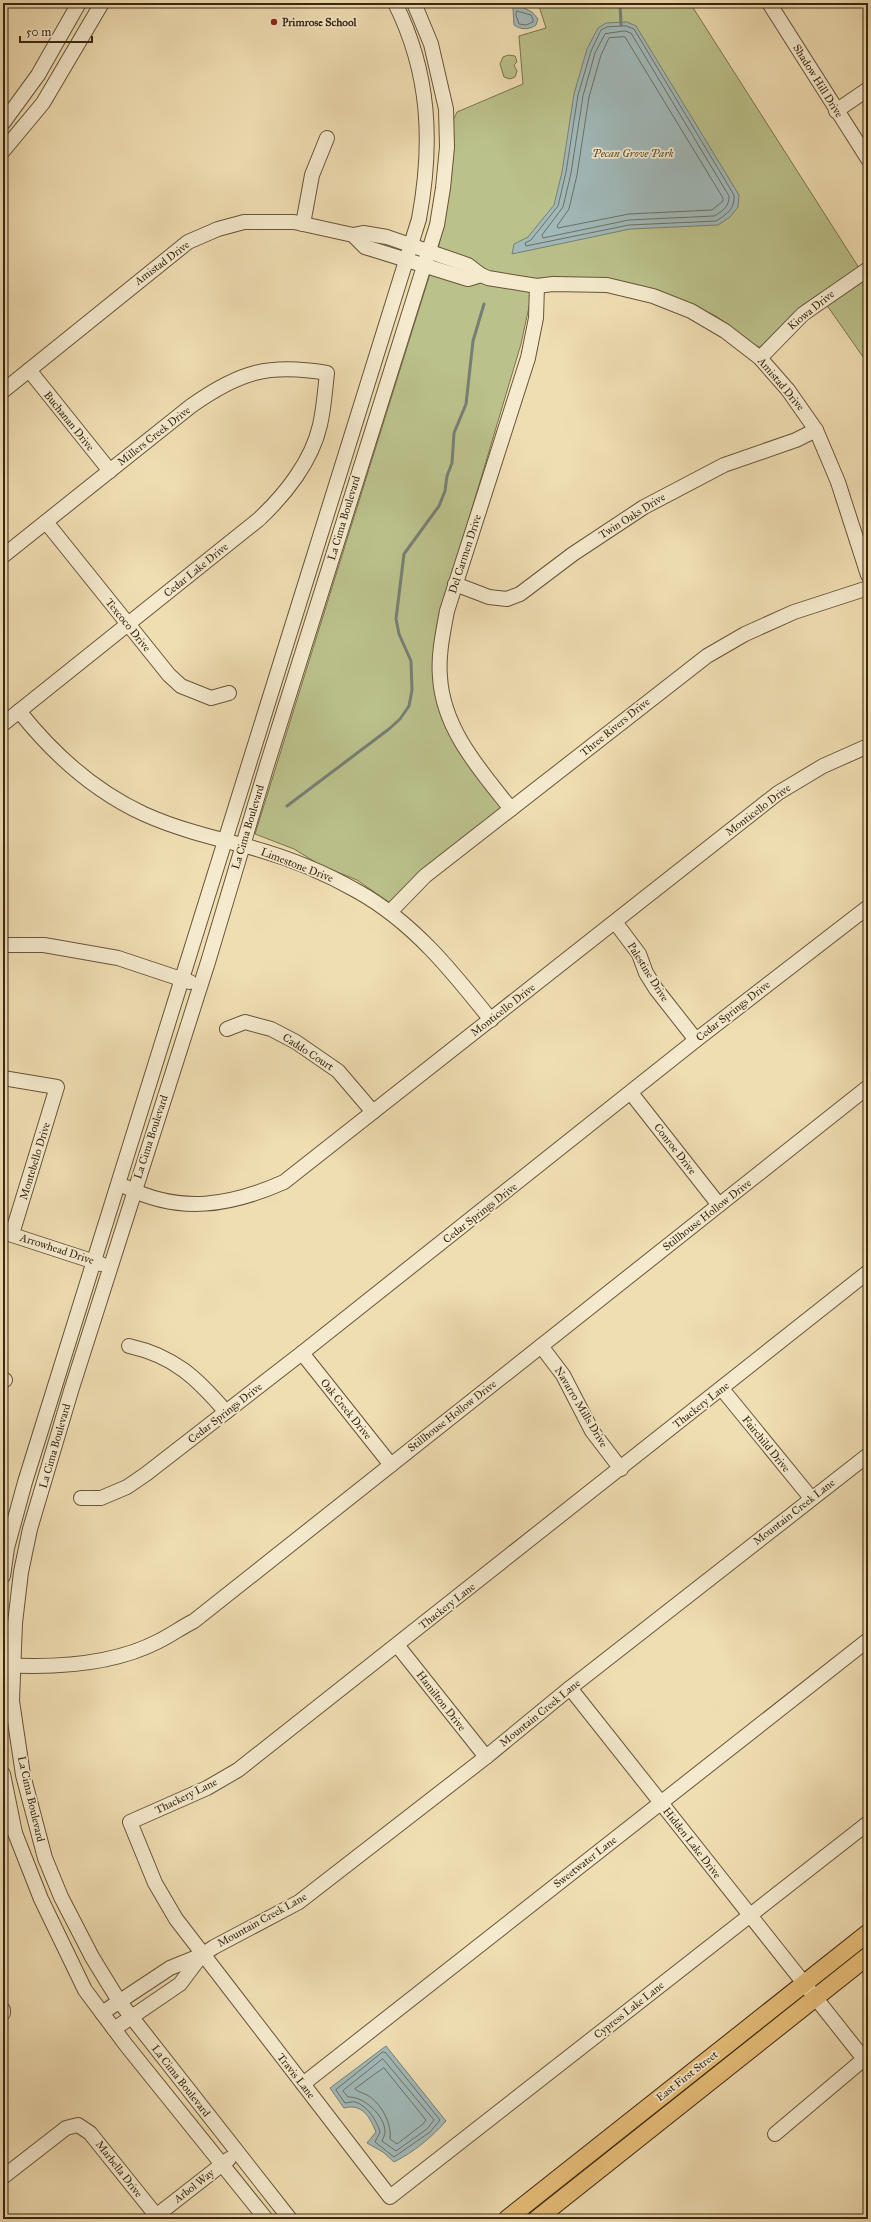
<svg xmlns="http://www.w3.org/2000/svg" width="871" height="2222" viewBox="0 0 871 2222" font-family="'IM FELL Great Primer',serif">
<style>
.green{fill:#bbc18b;stroke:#7a744e}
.water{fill:#a1b9b9;stroke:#777f75}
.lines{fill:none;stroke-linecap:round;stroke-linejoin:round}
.shore{stroke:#6d7064;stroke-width:1}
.stream{stroke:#777f75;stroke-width:3}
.minor-casing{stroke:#675539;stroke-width:16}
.major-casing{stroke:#392710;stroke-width:19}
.minor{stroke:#f5eace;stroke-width:14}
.major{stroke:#e8bf7a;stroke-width:17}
.poi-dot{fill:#8f2418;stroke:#f5eace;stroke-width:1.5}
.labels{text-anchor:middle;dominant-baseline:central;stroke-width:3.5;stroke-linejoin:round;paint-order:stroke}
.poi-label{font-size:11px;font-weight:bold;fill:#392710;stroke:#f5eace;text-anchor:start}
.street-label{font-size:11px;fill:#392710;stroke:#f5eace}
.park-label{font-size:11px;font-style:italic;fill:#5a4e2f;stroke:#f5eace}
</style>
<rect width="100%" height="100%" fill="#f0deb3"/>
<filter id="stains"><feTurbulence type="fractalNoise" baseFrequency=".005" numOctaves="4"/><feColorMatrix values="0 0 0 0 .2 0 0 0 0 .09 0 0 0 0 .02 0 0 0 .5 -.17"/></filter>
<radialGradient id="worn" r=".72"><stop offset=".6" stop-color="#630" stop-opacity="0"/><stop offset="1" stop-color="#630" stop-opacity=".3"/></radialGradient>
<g class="green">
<polygon points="538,3 690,3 868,282 868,364 819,294 803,305 762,348 756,346 716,316 690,304 531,278 530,302 521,344 445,599 436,687 501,808 390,903 357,880 320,865 294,849 255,834 439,245 449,196 453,161 452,123 457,112 523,84 519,36 546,28"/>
<polygon points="508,55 515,56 517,62 514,65 517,71 515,77 510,79 504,77 500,64 503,57"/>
</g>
<g class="water">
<path d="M516,4l16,8 6,7 -2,6c-7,5 -15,5 -22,0l-1,-17z"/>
<polygon points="627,22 636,26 739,195 738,207 730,217 718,225 630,229 512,254 514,244 528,237 554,205 562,172 574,94 587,49 598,28 606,23"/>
<path d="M386,2046l60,75c-14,16 -32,31 -52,41l-11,-10 -16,-9 9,-11c-6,-15 -14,-29 -32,-24l-14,-20z"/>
</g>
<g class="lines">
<g class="shore">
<polygon points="517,11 531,15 533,19 533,22 526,25 519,24 516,15"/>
<path d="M626,26l8,3 100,166c1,14 -7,19 -18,26l-87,4 -103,21 -1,-3 6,-3 27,-34 8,-34 12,-77 13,-44 10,-21 6,-3z"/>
<path d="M625,31l6,2 98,163c0,11 -6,15 -15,20l-85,4 -86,18 -1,-3 21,-28 8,-34 12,-77 12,-43 10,-19z"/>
<polygon points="625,37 723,198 723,201 712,210 629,214 558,228 557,226 569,209 577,175 589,97 601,55 609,38"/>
<path d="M383,2052l3,1 54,67 -10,12 -36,25 -19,-15 5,-10c-3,-11 -13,-27 -25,-30 -3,-1 -7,1 -10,1l-9,-13z"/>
<path d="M383,2059l51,61 -7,9 -31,22 -14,-10c1,-3 3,-6 3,-9 0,-17 -22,-36 -37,-35l-5,-6z"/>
<path d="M384,2068l42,52 -3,4 -26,20 -7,-5c2,-16 -9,-36 -23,-44 -4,-2 -9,-3 -12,-6z"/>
</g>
<g class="stream">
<polyline points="620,3 621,25"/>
<polyline points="287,806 389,729 400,719 409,706 412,690 411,661 399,634 396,619 404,554 439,506 445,491 447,476 452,463 454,433 466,404 473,341 484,304"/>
</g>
<g class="minor-casing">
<g id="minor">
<polyline points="769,3 868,159"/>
<polyline points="836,111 868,89"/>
<polyline points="3,123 38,75 79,3"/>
<polyline points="3,151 43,103 102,3"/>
<polyline points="303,224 312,175 327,138"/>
<polyline points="353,235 363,233 387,237 468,265 481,275 488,278 537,286 553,284 607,285 653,296 691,311 725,331 760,358 788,390 816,430 838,482 868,575"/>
<polyline points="760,358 803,314 868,269"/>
<polyline points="29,370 110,471"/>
<polyline points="3,391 188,242 218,229 244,222 294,222 353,235 365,247 468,279 481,275"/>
<polyline points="46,522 169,675 181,686 211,698 229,693"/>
<path d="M3,556l188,-150c48,-34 77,-43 136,-33 -2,17 -3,35 -7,52 -8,36 -35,70 -62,95l-255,204"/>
<polyline points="455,584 489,597 507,599 520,594 573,554 644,507 724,465 796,440 816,430"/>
<path d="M19,711c34,43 75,80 125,103 31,14 66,23 98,31 39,10 80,26 115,46 56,31 95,80 134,129"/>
<path d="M511,809c-31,-39 -68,-80 -71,-132 -2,-22 3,-44 7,-66l81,-253 8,-40 1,-32"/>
<polyline points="390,912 425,876 707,656 745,634 794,612 868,588"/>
<polyline points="615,922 639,954 646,973 656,989 696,1040"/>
<polyline points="3,945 44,945 118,958 190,982"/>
<polyline points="227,1029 245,1022 271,1029 296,1042 338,1071 373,1112"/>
<polyline points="3,1078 57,1087 12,1234"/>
<polyline points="631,1093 719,1205"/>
<path d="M126,1187c54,27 104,19 158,-5l494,-389 45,-27 45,-20"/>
<polyline points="3,1232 101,1264"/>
<polyline points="868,1272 238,1770 207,1788 130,1822 155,1883 176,1919 390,2197 868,1823"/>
<path d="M129,1346c45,10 68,32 97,66"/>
<polyline points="541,1346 563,1375 592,1431 621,1469"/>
<polyline points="302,1353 391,1465"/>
<polyline points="3,1379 5,1380"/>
<polyline points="722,1389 811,1498"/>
<polyline points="81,1498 101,1498 127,1487 146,1474 302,1353 696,1040 868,907"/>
<path d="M3,1576l4,-28 18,-66 394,-1263c14,-76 11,-146 -24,-216"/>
<polyline points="397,1645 486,1757"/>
<path d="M3,1665c51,3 110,0 156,-24 12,-6 23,-14 35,-20l674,-534"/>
<polyline points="570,1688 868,2064"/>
<polyline points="3,1774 15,1833 41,1899 85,1990 126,2045 266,2219"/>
<polyline points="3,2010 3,2013"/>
<polyline points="102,2013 170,1968 202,1955 214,1947 299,1902 486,1757 570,1688 868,1455"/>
<polyline points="114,2029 180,1984 201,1956"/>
<polyline points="303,2084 868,1640"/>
<polyline points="775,2134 864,2059"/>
<polyline points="3,2177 66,2128 78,2125 90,2133 159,2219"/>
<polyline points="152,2219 229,2159"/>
<polyline points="290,2219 119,2001 92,1957 61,1897 45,1858 23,1775 12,1701 15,1623 21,1572 30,1529 71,1391 208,962 267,765 437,225 443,188 447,147 446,109 431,44 414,3"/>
</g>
</g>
<g class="major-casing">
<g id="major">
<polyline points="507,2219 868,1933"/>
<polyline points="537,2219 868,1956"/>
</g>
</g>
<use href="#minor" class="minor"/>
<use href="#major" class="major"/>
</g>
<circle class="poi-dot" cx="274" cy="22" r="4"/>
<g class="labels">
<g class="poi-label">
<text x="282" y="22">Primrose School</text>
</g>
<g class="street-label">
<text transform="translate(818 81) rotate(58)">Shadow Hill Drive</text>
<text transform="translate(162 263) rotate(-37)">Amistad Drive</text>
<text transform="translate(811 310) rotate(-39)">Kiowa Drive</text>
<text transform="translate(781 384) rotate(50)">Amistad Drive</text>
<text transform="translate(69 421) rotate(51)">Buchanan Drive</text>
<text transform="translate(154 436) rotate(-38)">Millers Creek Drive</text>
<text transform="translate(632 516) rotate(-32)">Twin Oaks Drive</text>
<text transform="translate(344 518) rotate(-73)">La Cima Boulevard</text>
<text transform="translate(465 554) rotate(-72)">Del Carmen Drive</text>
<text transform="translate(196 570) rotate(-39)">Cedar Lake Drive</text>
<text transform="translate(128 625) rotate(51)">Texcoco Drive</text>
<text transform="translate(615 727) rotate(-39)">Three Rivers Drive</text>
<text transform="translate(758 810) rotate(-37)">Monticello Drive</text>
<text transform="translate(248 827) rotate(-73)">La Cima Boulevard</text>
<text transform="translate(297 865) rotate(21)">Limestone Drive</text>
<text transform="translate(648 972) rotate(58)">Palestine Drive</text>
<text transform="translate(503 1010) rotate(-38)">Monticello Drive</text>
<text transform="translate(733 1011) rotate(-38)">Cedar Springs Drive</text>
<text transform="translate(308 1052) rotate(33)">Caddo Court</text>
<text transform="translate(151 1137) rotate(-72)">La Cima Boulevard</text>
<text transform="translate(675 1149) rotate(52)">Conroe Drive</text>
<text transform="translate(35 1161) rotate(-73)">Montebello Drive</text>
<text transform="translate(480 1213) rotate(-38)">Cedar Springs Drive</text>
<text transform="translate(707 1215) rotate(-38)">Stillhouse Hollow Drive</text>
<text transform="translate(57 1249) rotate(18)">Arrowhead Drive</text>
<text transform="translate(701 1405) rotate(-38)">Thackery Lane</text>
<text transform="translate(581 1407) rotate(59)">Navarro Mills Drive</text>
<text transform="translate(346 1409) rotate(51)">Oak Creek Drive</text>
<text transform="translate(225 1413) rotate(-38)">Cedar Springs Drive</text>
<text transform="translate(452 1416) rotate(-38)">Stillhouse Hollow Drive</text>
<text transform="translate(766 1444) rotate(51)">Fairchild Drive</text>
<text transform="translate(55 1446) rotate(-74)">La Cima Boulevard</text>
<text transform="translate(794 1512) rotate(-38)">Mountain Creek Lane</text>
<text transform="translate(447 1606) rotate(-38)">Thackery Lane</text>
<text transform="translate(441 1701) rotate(52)">Hamilton Drive</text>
<text transform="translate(540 1713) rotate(-39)">Mountain Creek Lane</text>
<text transform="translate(186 1796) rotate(-26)">Thackery Lane</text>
<text transform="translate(31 1799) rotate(77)">La Cima Boulevard</text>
<text transform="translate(692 1843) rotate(52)">Hidden Lake Drive</text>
<text transform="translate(585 1862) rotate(-38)">Sweetwater Lane</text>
<text transform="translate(262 1920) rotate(-29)">Mountain Creek Lane</text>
<text transform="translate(629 2010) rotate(-38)">Cypress Lake Lane</text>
<text transform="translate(296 2076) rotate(52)">Travis Lane</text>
<text transform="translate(687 2076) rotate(-38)">East First Street</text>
<text transform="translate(181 2081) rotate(52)">La Cima Boulevard</text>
<text transform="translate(119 2169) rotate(52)">Marbella Drive</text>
<text transform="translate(194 2186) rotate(-38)">Arbol Way</text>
</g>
<g class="park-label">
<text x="633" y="153">Pecan Grove Park</text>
</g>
</g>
<rect width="871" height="2222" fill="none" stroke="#f0deb3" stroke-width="16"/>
<rect x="4" y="4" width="863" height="2214" fill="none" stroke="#392710" stroke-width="2"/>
<rect x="8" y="8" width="855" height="2206" fill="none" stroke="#392710"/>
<path d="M20 36v6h72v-6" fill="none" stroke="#392710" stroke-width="2"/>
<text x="26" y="36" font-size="12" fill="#392710" stroke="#f5eace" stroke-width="3" paint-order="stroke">50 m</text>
<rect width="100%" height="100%" filter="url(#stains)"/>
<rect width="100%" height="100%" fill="url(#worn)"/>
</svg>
